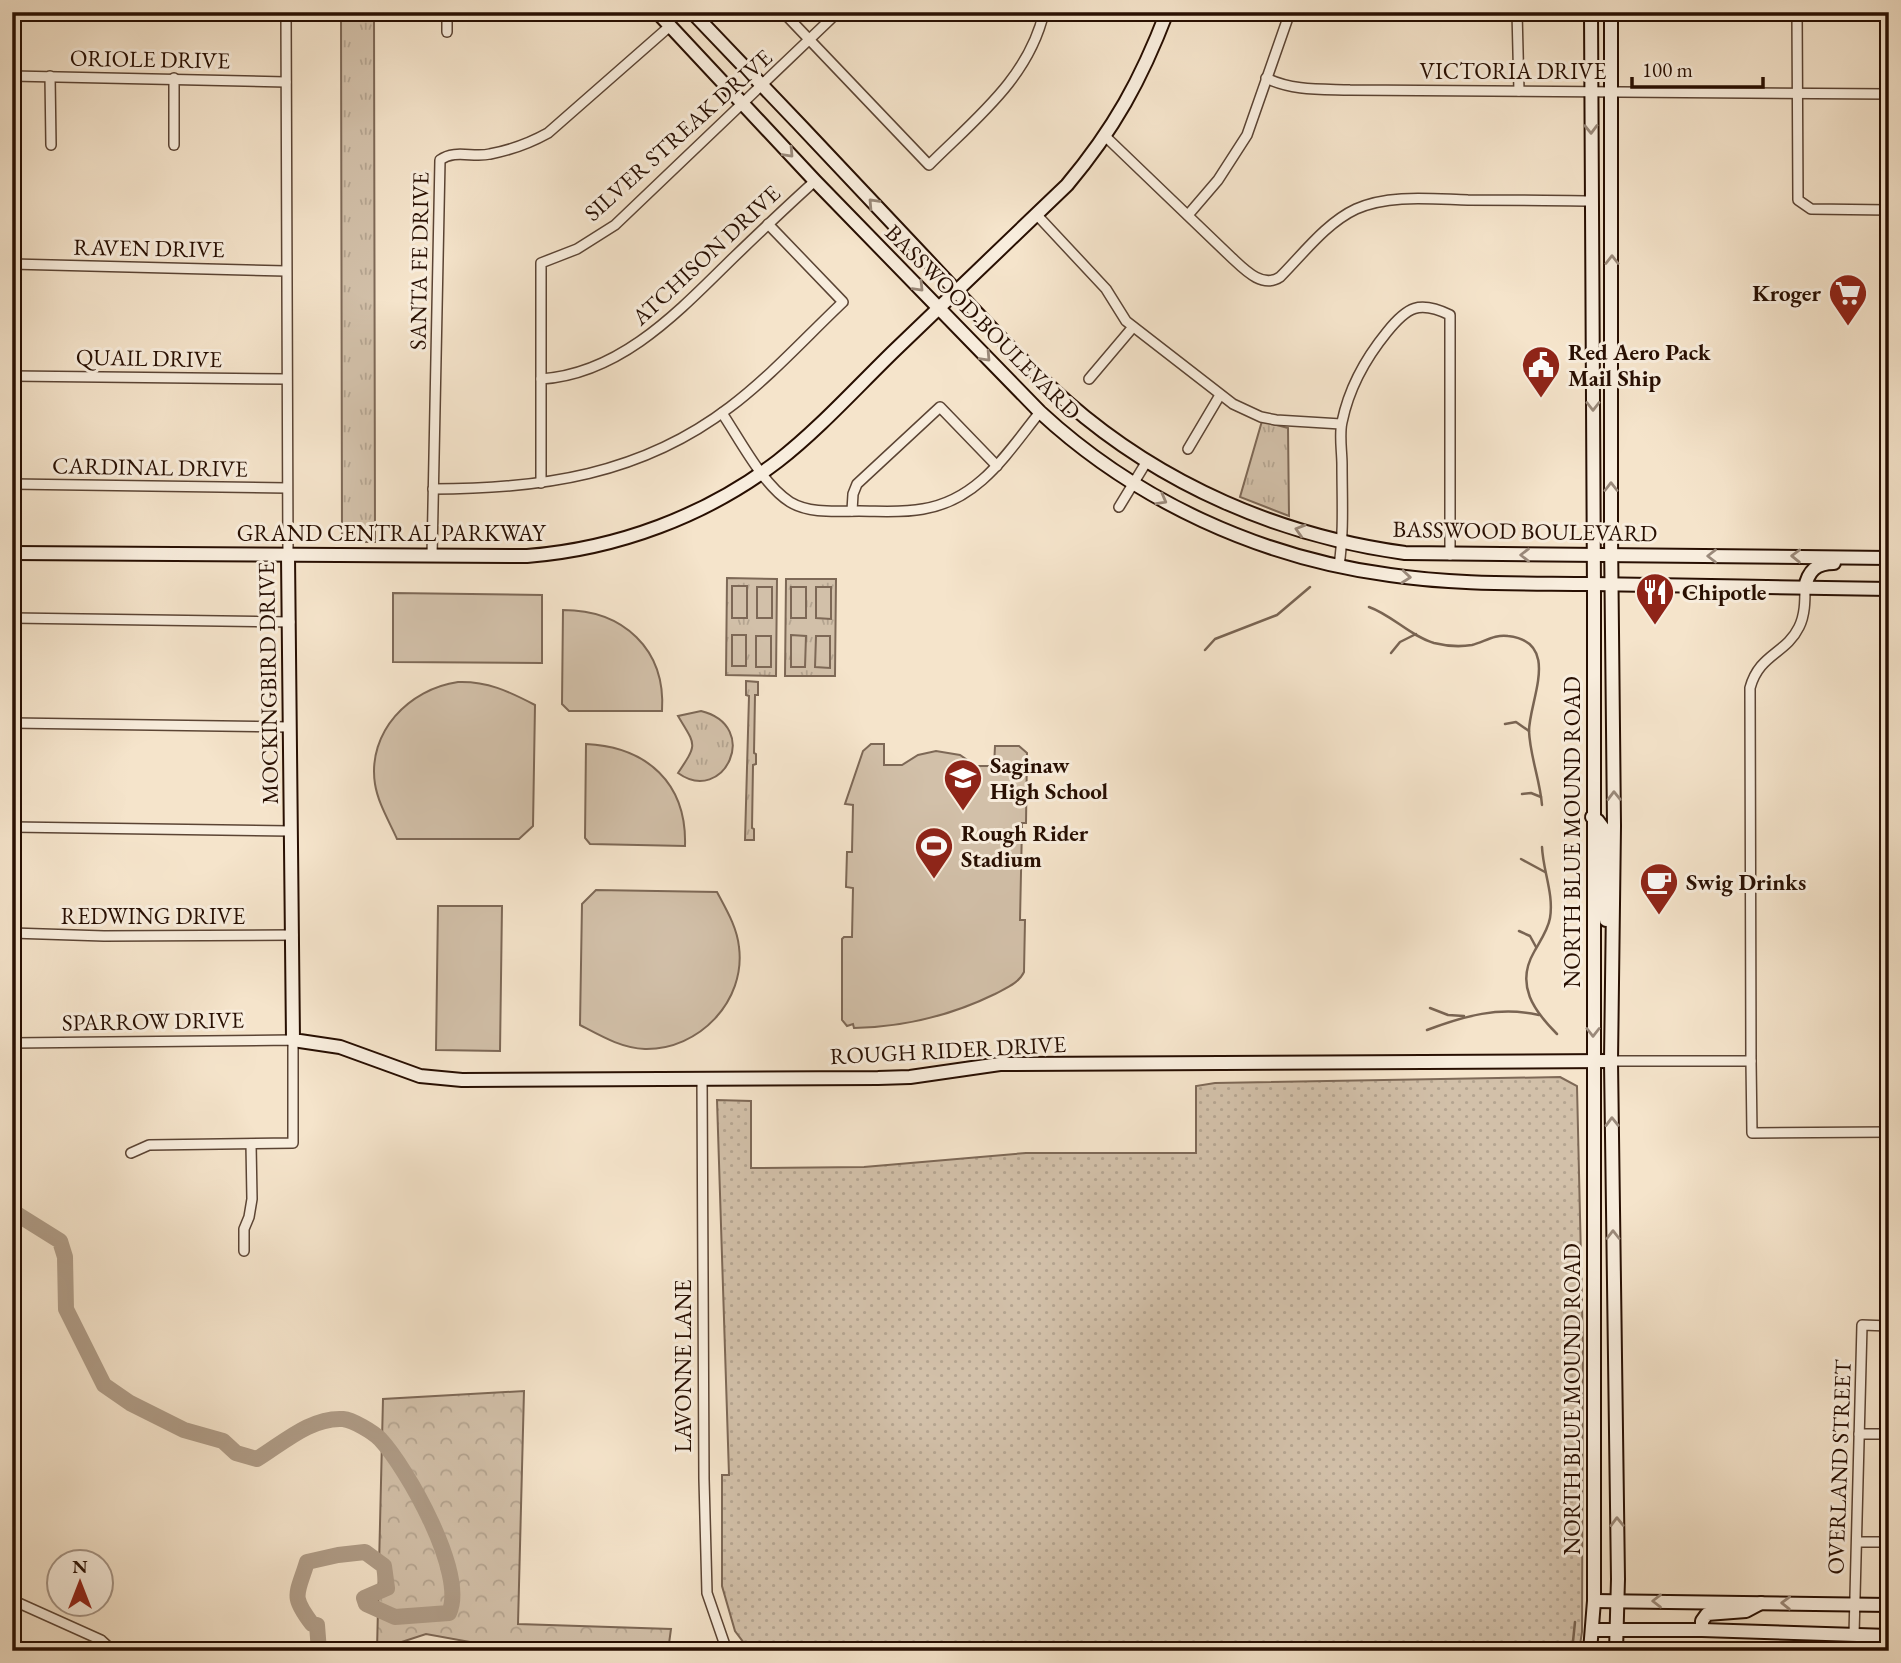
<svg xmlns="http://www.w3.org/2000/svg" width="1901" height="1663" viewBox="0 0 1901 1663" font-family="'EB Garamond',serif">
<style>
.grass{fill:url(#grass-dots);stroke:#7d6856;stroke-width:2}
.forest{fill:url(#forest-crowns);stroke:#7d6856;stroke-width:2}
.park{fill:url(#park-tufts);stroke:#7d6856;stroke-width:2}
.pitch{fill:#d2c0a9;stroke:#7d6856;stroke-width:2}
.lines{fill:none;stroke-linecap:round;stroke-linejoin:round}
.stream{stroke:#796452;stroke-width:2.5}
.river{stroke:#af9c87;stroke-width:16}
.street-casing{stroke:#5b4434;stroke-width:12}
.secondary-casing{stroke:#280f02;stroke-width:16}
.street{stroke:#f8eddd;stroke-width:9}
.secondary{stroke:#f8eddd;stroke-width:12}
.oneway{stroke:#9a897a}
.labels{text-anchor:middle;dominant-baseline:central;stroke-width:6;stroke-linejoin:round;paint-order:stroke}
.street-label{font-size:23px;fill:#280f02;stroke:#f8eddd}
.poi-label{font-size:23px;font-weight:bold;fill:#280f02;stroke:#f8eddd;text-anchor:start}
</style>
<defs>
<pattern id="grass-dots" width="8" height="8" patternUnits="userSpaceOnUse" patternTransform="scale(1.75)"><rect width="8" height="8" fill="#d2c0a9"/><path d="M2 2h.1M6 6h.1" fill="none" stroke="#b4a490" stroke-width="1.8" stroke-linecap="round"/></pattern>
<pattern id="forest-crowns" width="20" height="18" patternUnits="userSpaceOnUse" patternTransform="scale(1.75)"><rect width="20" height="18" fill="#d2c0a9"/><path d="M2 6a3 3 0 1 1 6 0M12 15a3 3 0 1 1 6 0" fill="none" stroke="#b4a490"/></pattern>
<pattern id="park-tufts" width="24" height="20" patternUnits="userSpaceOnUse" patternTransform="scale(1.75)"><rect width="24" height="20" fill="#d2c0a9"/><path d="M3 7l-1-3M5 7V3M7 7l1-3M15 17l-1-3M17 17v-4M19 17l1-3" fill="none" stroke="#b4a490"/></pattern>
</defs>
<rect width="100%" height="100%" fill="#f5e4cb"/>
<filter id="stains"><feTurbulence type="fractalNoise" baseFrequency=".00286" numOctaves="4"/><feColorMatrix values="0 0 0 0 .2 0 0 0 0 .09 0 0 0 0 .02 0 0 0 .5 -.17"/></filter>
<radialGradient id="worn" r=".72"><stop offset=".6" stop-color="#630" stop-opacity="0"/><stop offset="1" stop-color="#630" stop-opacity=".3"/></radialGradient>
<polygon class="grass" points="1560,1077 1577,1086 1583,1346 1582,1632 1579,1651 750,1651 735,1631 722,1586 722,1475 729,1475 717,1100 751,1101 751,1168 864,1167 1026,1153 1196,1153 1196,1086 1215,1083"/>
<polygon class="forest" points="524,1391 518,1624 671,1629 668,1651 520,1651 426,1634 377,1650 383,1399"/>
<g class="park">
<polygon points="341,12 374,12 375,542 342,542"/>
<polygon points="1262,421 1288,428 1289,516 1240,497"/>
<polygon points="727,578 777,579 776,676 726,675"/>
<polygon points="786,579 836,579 835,676 785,676"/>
<polygon points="746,681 758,682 758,695 755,695 754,753 756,754 756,764 753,765 752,828 754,829 754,840 745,840 749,696 746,695"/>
<path d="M701,711c61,15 23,95 -23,62 20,-30 18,-27 0,-57z"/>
</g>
<g class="pitch">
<rect x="732" y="586" width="15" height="32"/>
<rect x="757" y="587" width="15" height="31"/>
<rect x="791" y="587" width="15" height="31"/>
<polygon points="816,587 831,587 831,619 816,618"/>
<polygon points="393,593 542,595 542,663 393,662"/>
<path d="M563,610c60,0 103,39 99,101h-93l-7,-7z"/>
<rect x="732" y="635" width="14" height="31"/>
<polygon points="791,635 806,636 805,667 791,667"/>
<rect x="756" y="636" width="15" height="31"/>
<polygon points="816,636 830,636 830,668 815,667"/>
<path d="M458,682c29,-1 50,9 77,23l-2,121 -14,13h-122c-8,-18 -19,-36 -22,-55 -8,-52 34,-95 83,-102z"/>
<path d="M586,744c61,3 101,39 99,102l-95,-2 -5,-6z"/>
<path d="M871,744h13v21h18l16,-10 18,-4 24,4 16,11h18l1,-20h24l8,7 -1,70h-4v3l-2,94h5l-1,52c-5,11 -18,16 -29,22 -45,22 -91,33 -141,34l-1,-4 -6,2 -5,-6v-81l2,-2h8l1,-49 -7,-1 1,-35h5l1,-47 -8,-1 18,-53z"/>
<path d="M596,890l121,2c9,17 20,35 22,55 7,54 -40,103 -94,102 -24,-1 -44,-13 -65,-24l2,-121z"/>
<polygon points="438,906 502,906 500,1051 436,1050"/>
</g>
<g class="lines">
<g class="stream">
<path d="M1369,607c23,8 41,29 65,36 12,3 26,4 38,2 12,-3 23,-11 36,-9 54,6 21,65 21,95 1,25 11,49 13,74"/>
<polyline points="1205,650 1215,639 1277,615 1310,587"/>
<polyline points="1391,653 1400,642 1416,634"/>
<polyline points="1505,724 1516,722 1529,731"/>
<polyline points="1522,794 1531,793 1541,797"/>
<path d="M1542,847c1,24 12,47 8,71 -2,12 -10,23 -16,34 -19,33 0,59 23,82"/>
<polyline points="1521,859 1545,872"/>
<polyline points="1519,931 1530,936 1536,947"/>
<polyline points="1430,1008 1448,1015 1464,1016"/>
<path d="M1427,1030c37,-14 72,-24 112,-15"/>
<polyline points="1572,1651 1575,1622"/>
</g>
<path class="river" d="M12,1211l48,30 5,16 1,52 38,76 26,18 54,27 39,11 13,12 21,6c26,-16 54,-42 86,-40 10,1 30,13 37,20 27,29 87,135 69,174l-54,4 -29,-13 -2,-6 23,-10 -3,-22 -19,-14 -27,3 -31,7c-10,33 -17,33 5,62l5,1 2,26"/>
<g class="street-casing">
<g id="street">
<polyline points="286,12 288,556"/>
<path d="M783,12l146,153c46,-46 100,-87 115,-153"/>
<polyline points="1517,12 1519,91"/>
<polyline points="1797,12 1798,200 1811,209 1889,210"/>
<polyline points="447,32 447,12"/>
<polyline points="12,76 286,82"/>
<polyline points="50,76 51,145"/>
<polyline points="174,78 174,145"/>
<path d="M1266,78c27,13 55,11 84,12l539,4"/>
<path d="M1106,137l125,120c13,12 31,32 49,20 23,-23 46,-54 76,-68 33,-15 76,-10 112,-9 41,0 83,0 124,1"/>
<polyline points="1036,214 1106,289 1126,321 1233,404 1261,417 1276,420 1341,424"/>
<polyline points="1188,215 1218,180 1247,135 1290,12"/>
<polyline points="12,264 286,271"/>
<polyline points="12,376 286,379"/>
<path d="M541,379c80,-5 138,-68 192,-121 27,-26 54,-52 82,-77"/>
<polyline points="1089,379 1133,327"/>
<path d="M722,413c18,27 41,72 68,89 20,12 47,9 69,9 21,0 43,2 64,-2 56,-9 84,-56 117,-97"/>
<polyline points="1188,449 1220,395"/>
<polyline points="541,483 541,263 577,249 615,225 838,12"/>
<polyline points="12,484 287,488"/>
<path d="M433,489c108,0 208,-14 297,-82 41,-31 76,-70 113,-105l-75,-78"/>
<polyline points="1119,507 1147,461"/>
<polyline points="852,511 853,494 857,484 940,407 997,466"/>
<path d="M432,556l8,-396c15,-11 33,-2 50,-6 21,-4 40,-11 58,-21l122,-107"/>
<path d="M1339,566c5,-34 3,-67 3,-101 0,-14 -3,-30 0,-43 7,-34 23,-63 45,-90 20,-25 32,-32 63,-17v240"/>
<polyline points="12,618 290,622"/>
<polyline points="12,723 290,727"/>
<polyline points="12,827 290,831"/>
<polyline points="12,933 104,936 293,935"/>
<polyline points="12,1043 293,1040 293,1143 149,1145 131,1153"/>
<path d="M1611,1061h140l-1,-373c9,-34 36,-34 49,-61 6,-12 6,-26 6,-39"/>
<polyline points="1751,1061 1752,1133 1889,1132"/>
<polyline points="702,1078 704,1479 707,1593 727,1651"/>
<polyline points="244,1251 244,1229 249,1217 252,1199 251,1144"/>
<polyline points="1859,1434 1889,1434"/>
<polyline points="1857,1542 1889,1542"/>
<polyline points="12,1600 101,1640 113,1651"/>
<polyline points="1854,1635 1862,1325 1889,1326"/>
</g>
</g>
<g class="secondary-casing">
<g id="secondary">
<path d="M657,12l158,169 225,231c96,89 221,146 350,163 67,10 135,8 202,9 99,1 198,4 297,5"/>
<path d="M692,12c75,78 149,156 223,235 49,52 98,107 152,155 95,83 213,134 338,151l484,5"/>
<polyline points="1611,12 1611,535 1614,826 1611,1061 1618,1579 1616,1651"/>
<path d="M12,553l515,3c90,-7 179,-40 251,-95 41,-32 78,-73 116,-110 58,-55 115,-111 173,-166 47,-56 74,-105 100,-173"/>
<polyline points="288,556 293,1040 340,1047 420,1076 462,1080 878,1078 910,1077 1000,1064 1611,1061"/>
<path d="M1805,588c3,-17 11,-25 29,-25"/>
<polyline points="1592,817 1598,821 1604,829 1606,920"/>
<polyline points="1594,1601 1889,1605"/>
<polyline points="1592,1630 1702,1630 1889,1636"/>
<polyline points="1702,1630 1702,1621 1707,1614 1746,1611 1761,1603"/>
<polyline points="1590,1651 1594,1601 1594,594 1591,12"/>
</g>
</g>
<use href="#street" class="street"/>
<use href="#secondary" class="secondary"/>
</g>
<defs><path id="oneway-chevron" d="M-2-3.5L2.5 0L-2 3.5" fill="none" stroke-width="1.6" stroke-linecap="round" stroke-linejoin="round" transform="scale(1.75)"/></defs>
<g class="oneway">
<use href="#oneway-chevron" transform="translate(1591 129) rotate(89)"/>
<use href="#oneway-chevron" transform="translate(789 153) rotate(47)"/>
<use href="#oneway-chevron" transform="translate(873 203) rotate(-133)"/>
<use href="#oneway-chevron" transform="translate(1612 260) rotate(-90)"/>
<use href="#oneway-chevron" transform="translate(919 287) rotate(46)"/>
<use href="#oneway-chevron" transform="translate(986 357) rotate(47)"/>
<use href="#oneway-chevron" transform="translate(1593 406) rotate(90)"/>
<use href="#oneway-chevron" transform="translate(1611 487) rotate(-90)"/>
<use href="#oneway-chevron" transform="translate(1162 500) rotate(29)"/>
<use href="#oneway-chevron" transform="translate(1300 530) rotate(-163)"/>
<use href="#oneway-chevron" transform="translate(1525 555) rotate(180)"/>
<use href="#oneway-chevron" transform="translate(1712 556) rotate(180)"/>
<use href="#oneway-chevron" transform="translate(1796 556) rotate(-179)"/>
<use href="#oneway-chevron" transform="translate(1406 577) rotate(5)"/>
<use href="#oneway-chevron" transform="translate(1614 796) rotate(-91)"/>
<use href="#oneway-chevron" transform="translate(1593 1032) rotate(90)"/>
<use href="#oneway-chevron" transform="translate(1612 1122) rotate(-91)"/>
<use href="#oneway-chevron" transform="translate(1613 1235) rotate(-90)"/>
<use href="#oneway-chevron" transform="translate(1617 1522) rotate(-91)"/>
<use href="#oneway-chevron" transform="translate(1657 1601) rotate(-180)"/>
<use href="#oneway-chevron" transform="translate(1786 1603) rotate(-179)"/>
</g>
<defs>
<g id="supermarket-pin" transform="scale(2.0125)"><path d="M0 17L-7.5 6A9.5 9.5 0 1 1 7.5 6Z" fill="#8f2418" stroke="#f8eddd"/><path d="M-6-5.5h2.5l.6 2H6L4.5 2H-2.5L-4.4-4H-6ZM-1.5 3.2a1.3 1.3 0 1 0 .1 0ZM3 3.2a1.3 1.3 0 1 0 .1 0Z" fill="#fff"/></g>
<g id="civic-pin" transform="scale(2.0125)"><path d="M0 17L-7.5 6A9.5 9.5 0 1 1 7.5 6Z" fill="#8f2418" stroke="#f8eddd"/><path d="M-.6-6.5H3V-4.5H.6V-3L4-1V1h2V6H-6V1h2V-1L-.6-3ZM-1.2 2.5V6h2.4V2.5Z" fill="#fff"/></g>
<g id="restaurant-pin" transform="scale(2.0125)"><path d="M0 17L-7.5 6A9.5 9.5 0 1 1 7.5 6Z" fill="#8f2418" stroke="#f8eddd"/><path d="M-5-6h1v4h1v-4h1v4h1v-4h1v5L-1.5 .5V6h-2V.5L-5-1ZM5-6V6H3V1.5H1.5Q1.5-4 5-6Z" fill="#fff"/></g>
<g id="school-pin" transform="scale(2.0125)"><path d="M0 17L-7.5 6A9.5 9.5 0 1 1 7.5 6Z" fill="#8f2418" stroke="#f8eddd"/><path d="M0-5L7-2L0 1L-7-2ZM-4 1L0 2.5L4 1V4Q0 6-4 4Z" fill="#fff"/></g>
<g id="stadium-pin" transform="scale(2.0125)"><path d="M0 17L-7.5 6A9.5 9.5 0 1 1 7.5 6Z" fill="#8f2418" stroke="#f8eddd"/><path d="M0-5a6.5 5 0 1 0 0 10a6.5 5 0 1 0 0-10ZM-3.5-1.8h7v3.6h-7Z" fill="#fff"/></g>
<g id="cafe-pin" transform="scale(2.0125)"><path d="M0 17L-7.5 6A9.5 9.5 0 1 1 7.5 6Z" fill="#8f2418" stroke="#f8eddd"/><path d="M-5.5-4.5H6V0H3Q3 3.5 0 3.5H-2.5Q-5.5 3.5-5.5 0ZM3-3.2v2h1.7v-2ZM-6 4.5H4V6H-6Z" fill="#fff"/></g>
</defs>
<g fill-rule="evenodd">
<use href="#supermarket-pin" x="1848" y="293"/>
<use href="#civic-pin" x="1541" y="365"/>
<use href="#restaurant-pin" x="1655" y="592"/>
<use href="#school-pin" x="963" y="778"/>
<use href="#stadium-pin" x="934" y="846"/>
<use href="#cafe-pin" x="1659" y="882"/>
</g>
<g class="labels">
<g class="street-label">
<text transform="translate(150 59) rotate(1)">ORIOLE DRIVE</text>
<text x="1513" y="71">VICTORIA DRIVE</text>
<text transform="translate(678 135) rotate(-42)">SILVER STREAK DRIVE</text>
<text transform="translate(149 248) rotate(1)">RAVEN DRIVE</text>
<text transform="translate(706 255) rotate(-43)">ATCHISON DRIVE</text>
<text transform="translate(419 261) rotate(-89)">SANTA FE DRIVE</text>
<text transform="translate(983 322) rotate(45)">BASSWOOD BOULEVARD</text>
<text transform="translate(149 358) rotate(1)">QUAIL DRIVE</text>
<text transform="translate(150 467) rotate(1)">CARDINAL DRIVE</text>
<text transform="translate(1525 531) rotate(1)">BASSWOOD BOULEVARD</text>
<text x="391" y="533">GRAND CENTRAL PARKWAY</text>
<text transform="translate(268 683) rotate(-91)">MOCKINGBIRD DRIVE</text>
<text transform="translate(1572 832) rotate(-90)">NORTH BLUE MOUND ROAD</text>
<text x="153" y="916">REDWING DRIVE</text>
<text transform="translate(153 1021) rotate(-1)">SPARROW DRIVE</text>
<text transform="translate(948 1050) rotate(-3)">ROUGH RIDER DRIVE</text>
<text transform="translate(683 1366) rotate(-90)">LAVONNE LANE</text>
<text transform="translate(1572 1399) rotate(-90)">NORTH BLUE MOUND ROAD</text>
<text transform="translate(1839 1467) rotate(-88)">OVERLAND STREET</text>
</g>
<g class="poi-label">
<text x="1821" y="293" text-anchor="end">Kroger</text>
<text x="1568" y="352">Red Aero Pack<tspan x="1568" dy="26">Mail Ship</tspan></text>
<text x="1682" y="592">Chipotle</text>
<text x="990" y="765">Saginaw<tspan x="990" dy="26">High School</tspan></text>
<text x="961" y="833">Rough Rider<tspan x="961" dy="26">Stadium</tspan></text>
<text x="1686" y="882">Swig Drinks</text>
</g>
</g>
<rect width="1901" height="1663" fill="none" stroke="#f5e4cb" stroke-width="42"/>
<rect x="14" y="14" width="1873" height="1635" fill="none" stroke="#280f02" stroke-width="3.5"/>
<rect x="21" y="21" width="1859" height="1621" fill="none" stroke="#280f02" stroke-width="2"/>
<g transform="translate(80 1583)"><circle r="33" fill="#f8eddd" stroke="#a59485" stroke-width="2"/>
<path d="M0-5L12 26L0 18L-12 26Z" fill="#8f2418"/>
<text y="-10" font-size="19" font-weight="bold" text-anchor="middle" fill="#280f02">N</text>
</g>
<path d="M1632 77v10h131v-10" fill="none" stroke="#280f02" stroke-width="3.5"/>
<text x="1642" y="77" font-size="21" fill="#280f02" stroke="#f8eddd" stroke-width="5" paint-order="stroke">100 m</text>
<rect width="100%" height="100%" filter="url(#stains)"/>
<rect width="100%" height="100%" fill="url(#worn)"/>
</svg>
